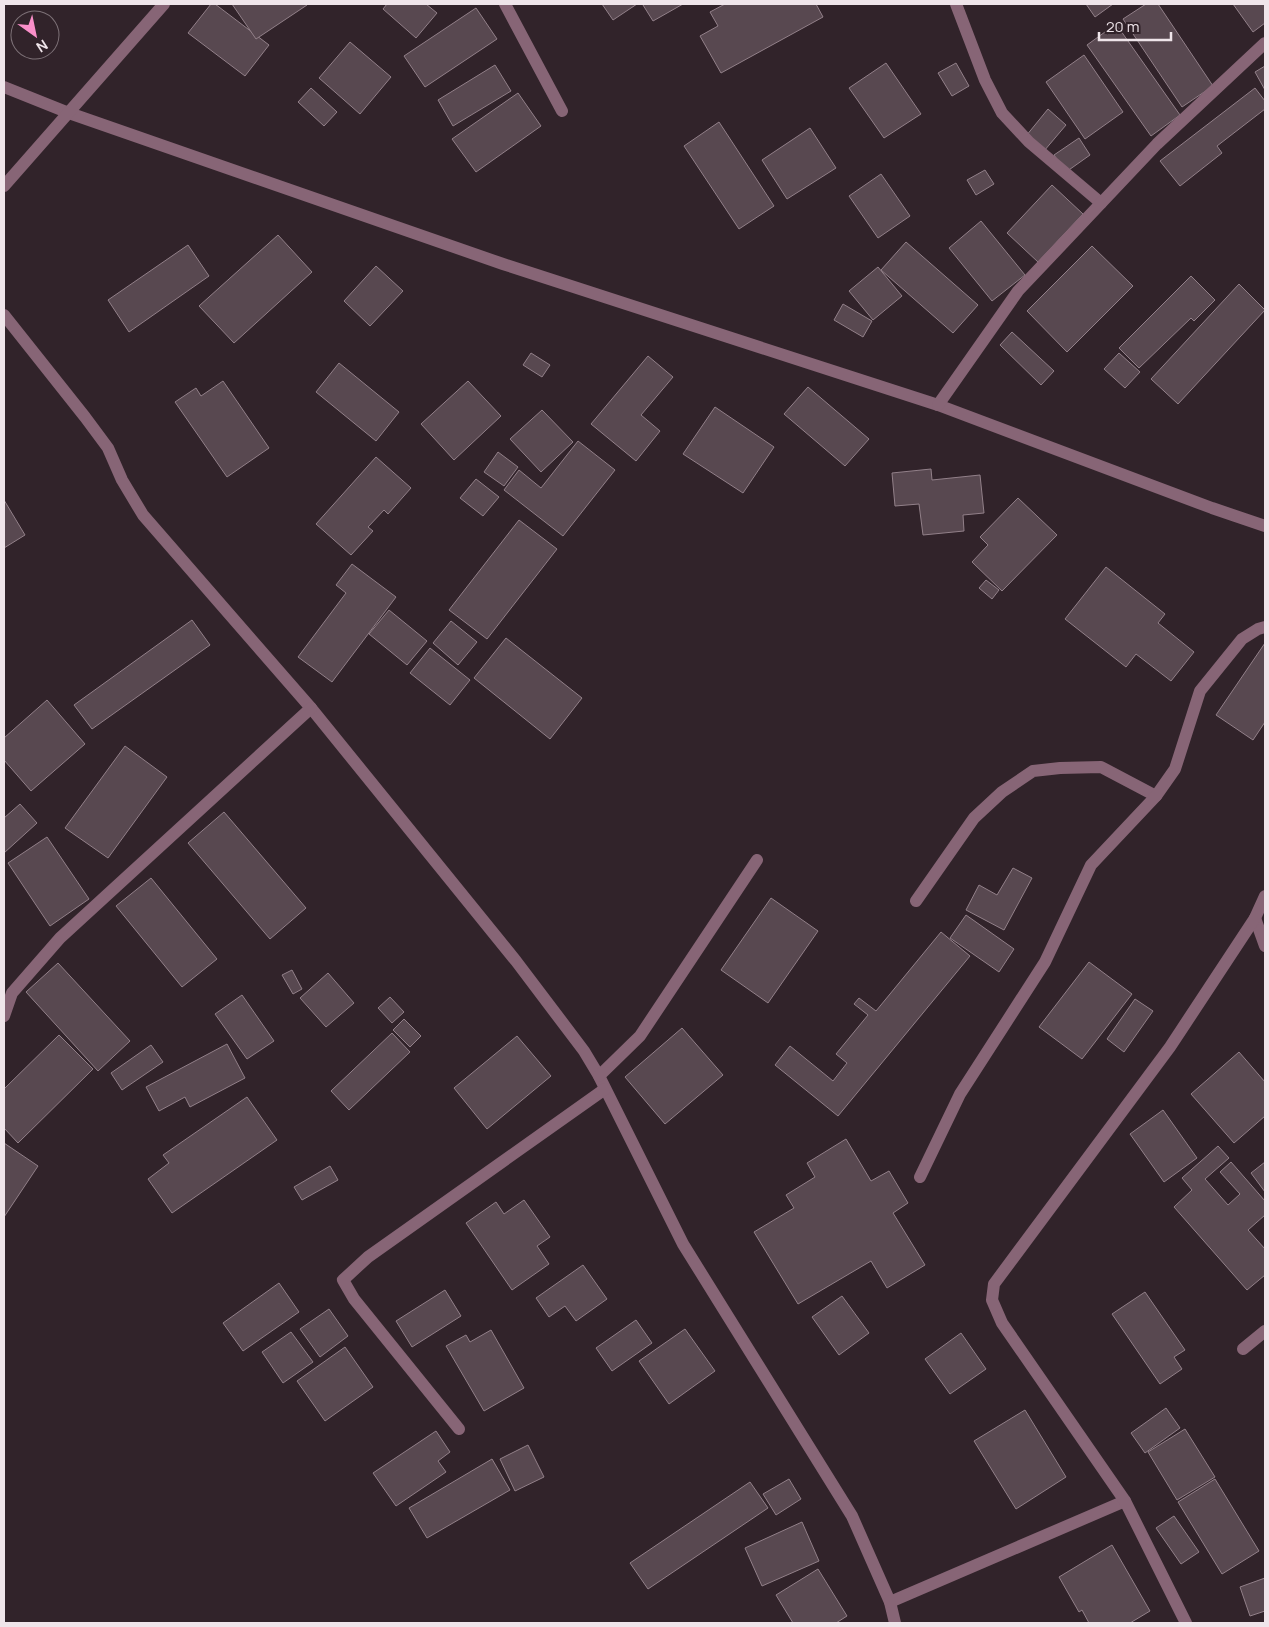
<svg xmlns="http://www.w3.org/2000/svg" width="1269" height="1627" viewBox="0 0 1269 1627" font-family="Manrope,sans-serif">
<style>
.building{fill:#584850;stroke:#928089}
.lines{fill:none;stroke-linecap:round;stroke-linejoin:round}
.minor{stroke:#876576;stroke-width:12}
</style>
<rect width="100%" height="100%" fill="#31232a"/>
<g class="building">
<polygon points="211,4 215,4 269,45 245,76 188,33"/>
<polygon points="232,4 306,4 307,5 256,39"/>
<polygon points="387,4 426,4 437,13 416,38 383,9"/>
<polygon points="602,4 637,4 613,20"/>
<polygon points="644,4 683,4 653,21 643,5"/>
<polygon points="725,4 816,4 823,17 721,73 700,36 718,26 710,12"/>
<polygon points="1086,4 1113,4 1095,17"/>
<polygon points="1146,4 1158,4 1213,86 1182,107 1123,19"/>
<polygon points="1233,4 1265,4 1265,23 1253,32"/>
<polygon points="476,8 497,39 425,87 404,56"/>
<polygon points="1116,24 1180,115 1151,136 1087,45"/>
<polygon points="350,42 391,77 360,114 319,78"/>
<polygon points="1084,55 1123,112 1085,139 1046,82"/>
<polygon points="886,63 921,114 884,138 849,88"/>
<polygon points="956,63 969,86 952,96 938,73"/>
<polygon points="495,65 511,91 453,126 438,100"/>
<polygon points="1265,66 1265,90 1255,72"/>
<polygon points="311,88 337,112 324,126 298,102"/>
<polygon points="1255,88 1265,101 1265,109 1217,146 1222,153 1180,186 1160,161"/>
<polygon points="518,93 541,126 476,172 452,139"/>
<polygon points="1048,109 1066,125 1044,151 1026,136"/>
<polygon points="719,122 774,206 739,229 684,146"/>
<polygon points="810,128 836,168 787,199 762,160"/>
<polygon points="1079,138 1090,155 1066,172 1054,155"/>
<polygon points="985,170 994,184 976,195 967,180"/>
<polygon points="881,174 910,216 878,238 849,196"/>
<polygon points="1052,185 1083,214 1038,262 1007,233"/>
<polygon points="981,221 1025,275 992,301 949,248"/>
<polygon points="278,235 312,272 234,343 199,306"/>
<polygon points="906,242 978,305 953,333 881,270"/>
<polygon points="188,245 209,276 129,332 108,300"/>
<polygon points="1092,246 1133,286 1067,352 1027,311"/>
<polygon points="376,266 403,291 370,326 344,301"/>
<polygon points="878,267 902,296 873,320 849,291"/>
<polygon points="1191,276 1215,300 1194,321 1191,318 1139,368 1119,348"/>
<polygon points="1239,284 1265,310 1178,404 1151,379"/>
<polygon points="843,304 872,321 863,337 834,320"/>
<polygon points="1012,332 1054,371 1041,385 1000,345"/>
<polygon points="531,353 550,365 542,377 523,365"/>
<polygon points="1119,353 1140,372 1125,388 1104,369"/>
<polygon points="648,356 673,377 641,415 660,431 636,461 591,424"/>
<polygon points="339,363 399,412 376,441 316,392"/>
<polygon points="223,381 269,448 227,477 175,402 196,388 201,396"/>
<polygon points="468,381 501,416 454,460 421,424"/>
<polygon points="808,387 869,439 845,466 784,414"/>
<polygon points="715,407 774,447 743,493 683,454"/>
<polygon points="542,410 573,442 541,472 510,439"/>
<polygon points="578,441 615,470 563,536 504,490 519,470 541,488"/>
<polygon points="498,452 518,467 504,486 484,472"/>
<polygon points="376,457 411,488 388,514 384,510 368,527 373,531 351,555 316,524"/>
<polygon points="931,469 932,480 980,475 984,513 963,515 964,531 923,535 919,504 895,506 892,473"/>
<polygon points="476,479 499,497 483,516 460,498"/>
<polygon points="1018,498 1057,535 1002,591 972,562 988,545 980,537"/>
<polygon points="4,500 25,535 4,548"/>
<polygon points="519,520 557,549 487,639 449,610"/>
<polygon points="352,564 396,597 332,682 298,657 346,593 336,585"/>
<polygon points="1106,567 1165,614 1158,623 1194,652 1171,681 1136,654 1126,667 1065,619"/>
<polygon points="986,580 999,590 992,599 979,588"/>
<polygon points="389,610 427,641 407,665 369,634"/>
<polygon points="192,620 210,645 92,729 74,705"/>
<polygon points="451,621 477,642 458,665 433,643"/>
<polygon points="506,638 582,698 550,739 474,678"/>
<polygon points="1265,643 1265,722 1253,740 1216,715"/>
<polygon points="430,648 470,680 450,705 410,673"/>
<polygon points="47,700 85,744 31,791 4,760 4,738"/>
<polygon points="125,746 167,777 108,858 65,828"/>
<polygon points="20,804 37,823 4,853 4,818"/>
<polygon points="224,812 306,908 270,939 188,843"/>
<polygon points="47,837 89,899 50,926 8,863"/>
<polygon points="1013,868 1032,878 1004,930 966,910 979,885 997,895"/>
<polygon points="151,878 217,959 182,987 116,906"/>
<polygon points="771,898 818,931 768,1003 721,970"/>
<polygon points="966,915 1014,949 999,972 950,938"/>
<polygon points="941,932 970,956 838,1116 775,1065 790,1046 833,1081 847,1063 836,1054 868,1015 854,1004 859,998 876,1011"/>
<polygon points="1089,962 1132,994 1082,1059 1039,1027"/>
<polygon points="58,963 130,1041 98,1071 26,992"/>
<polygon points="292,970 302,989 293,994 282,975"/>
<polygon points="328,973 354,1003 326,1027 300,998"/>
<polygon points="242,995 274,1041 247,1059 215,1014"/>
<polygon points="390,997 404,1012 392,1023 378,1008"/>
<polygon points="1135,999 1153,1011 1124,1052 1107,1039"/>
<polygon points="404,1019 421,1036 410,1047 393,1030"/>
<polygon points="682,1028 723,1075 665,1124 625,1077"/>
<polygon points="392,1033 410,1052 349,1110 331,1091"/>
<polygon points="59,1035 93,1069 18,1143 4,1128 4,1089"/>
<polygon points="517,1036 551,1076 487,1129 454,1088"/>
<polygon points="227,1044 245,1078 190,1107 185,1097 159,1111 146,1087"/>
<polygon points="151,1045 163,1062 122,1090 111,1073"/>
<polygon points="1239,1052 1265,1082 1265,1116 1234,1143 1191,1094"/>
<polygon points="247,1097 277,1140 172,1213 148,1179 169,1163 163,1155"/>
<polygon points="1163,1110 1197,1158 1164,1182 1130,1134"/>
<polygon points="846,1139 871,1181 889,1171 908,1203 893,1213 925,1265 887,1288 871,1261 798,1304 754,1232 794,1208 786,1195 815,1177 807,1163"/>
<polygon points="4,1143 38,1166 4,1217"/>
<polygon points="1218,1146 1229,1158 1205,1179 1228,1205 1240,1194 1220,1172 1231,1162 1265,1201 1265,1215 1248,1230 1265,1249 1265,1275 1247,1290 1174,1207 1192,1190 1182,1178"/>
<polygon points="1265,1162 1265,1192 1251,1173"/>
<polygon points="330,1166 338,1180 302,1200 294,1187"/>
<polygon points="524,1200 550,1237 537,1246 549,1264 512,1290 466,1223 496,1202 504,1214"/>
<polygon points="583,1265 607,1299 576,1321 565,1306 549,1317 536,1298"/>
<polygon points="279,1283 299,1312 243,1351 223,1323"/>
<polygon points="445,1290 461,1316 412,1347 396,1321"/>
<polygon points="1145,1292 1185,1350 1174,1357 1182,1369 1160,1384 1112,1314"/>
<polygon points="842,1296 869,1333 839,1355 812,1317"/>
<polygon points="329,1309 348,1336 320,1357 300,1329"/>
<polygon points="636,1320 652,1343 612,1371 596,1348"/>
<polygon points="685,1329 715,1371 669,1404 639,1361"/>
<polygon points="491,1330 524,1388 484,1411 446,1346 466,1335 470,1342"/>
<polygon points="291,1332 313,1362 283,1383 262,1352"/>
<polygon points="961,1333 986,1369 950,1394 925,1359"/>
<polygon points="345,1347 373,1387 325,1421 297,1381"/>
<polygon points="1166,1408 1180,1428 1145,1453 1131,1433"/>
<polygon points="1025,1410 1066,1477 1016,1509 974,1441"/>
<polygon points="1185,1429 1215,1477 1177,1500 1148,1452"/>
<polygon points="436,1431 450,1452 438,1461 446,1472 396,1506 373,1473"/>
<polygon points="528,1445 544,1477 515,1491 500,1459"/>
<polygon points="492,1459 510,1490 427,1538 409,1508"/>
<polygon points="789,1479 801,1499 776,1515 763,1494"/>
<polygon points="1215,1479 1259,1551 1222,1574 1178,1502"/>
<polygon points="750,1482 768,1508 648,1589 630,1563"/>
<polygon points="1174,1516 1199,1552 1181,1564 1156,1528"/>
<polygon points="802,1522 819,1561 762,1586 745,1548"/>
<polygon points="1112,1545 1150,1611 1130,1623 1089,1623 1082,1610 1079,1612 1059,1577"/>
<polygon points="818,1569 847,1616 836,1623 793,1623 776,1595"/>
<polygon points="1265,1578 1265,1611 1250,1616 1240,1587"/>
</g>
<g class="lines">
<g class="minor">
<polyline points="505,4 562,111"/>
<polyline points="956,4 985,80 1002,113 1029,142 1101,203"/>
<polyline points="4,87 69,113 503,264 938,405 1212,508 1265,526"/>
<polyline points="4,186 164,4"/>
<polyline points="4,315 85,417 108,448 122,480 143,515 311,708 516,961 584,1051 599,1076 683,1244 852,1516 890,1602 895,1623"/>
<polyline points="938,405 1018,291 1157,144 1265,43"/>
<polyline points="916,901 974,818 1002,792 1033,771 1060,768 1101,767 1156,796"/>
<polyline points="1255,918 1265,946"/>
<polyline points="4,1016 12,993 60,938 311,708"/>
<polyline points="599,1076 640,1036 757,860"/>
<polyline points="920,1177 960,1094 1045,962 1091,865 1156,796 1175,769 1200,691 1242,639 1258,629 1265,627"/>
<polyline points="1243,1349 1265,1331"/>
<polyline points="459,1429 354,1299 343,1280 368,1257 605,1089"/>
<polyline points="890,1602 1125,1501"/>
<polyline points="1186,1623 1125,1501 1002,1323 992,1300 994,1284 1170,1047 1255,918 1265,896"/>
</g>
</g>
<rect width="1269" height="1627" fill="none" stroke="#efe5ea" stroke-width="10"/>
<g transform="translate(35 35) rotate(147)"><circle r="24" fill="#31232a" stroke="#7d7177"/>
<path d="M0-4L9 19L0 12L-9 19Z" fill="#f98fc9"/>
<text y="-8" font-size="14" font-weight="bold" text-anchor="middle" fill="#efe5ea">N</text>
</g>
<path d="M1099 32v8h72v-8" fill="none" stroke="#efe5ea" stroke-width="2.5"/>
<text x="1106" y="32" font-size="15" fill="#efe5ea" stroke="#31232a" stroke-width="4" paint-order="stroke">20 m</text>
</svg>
